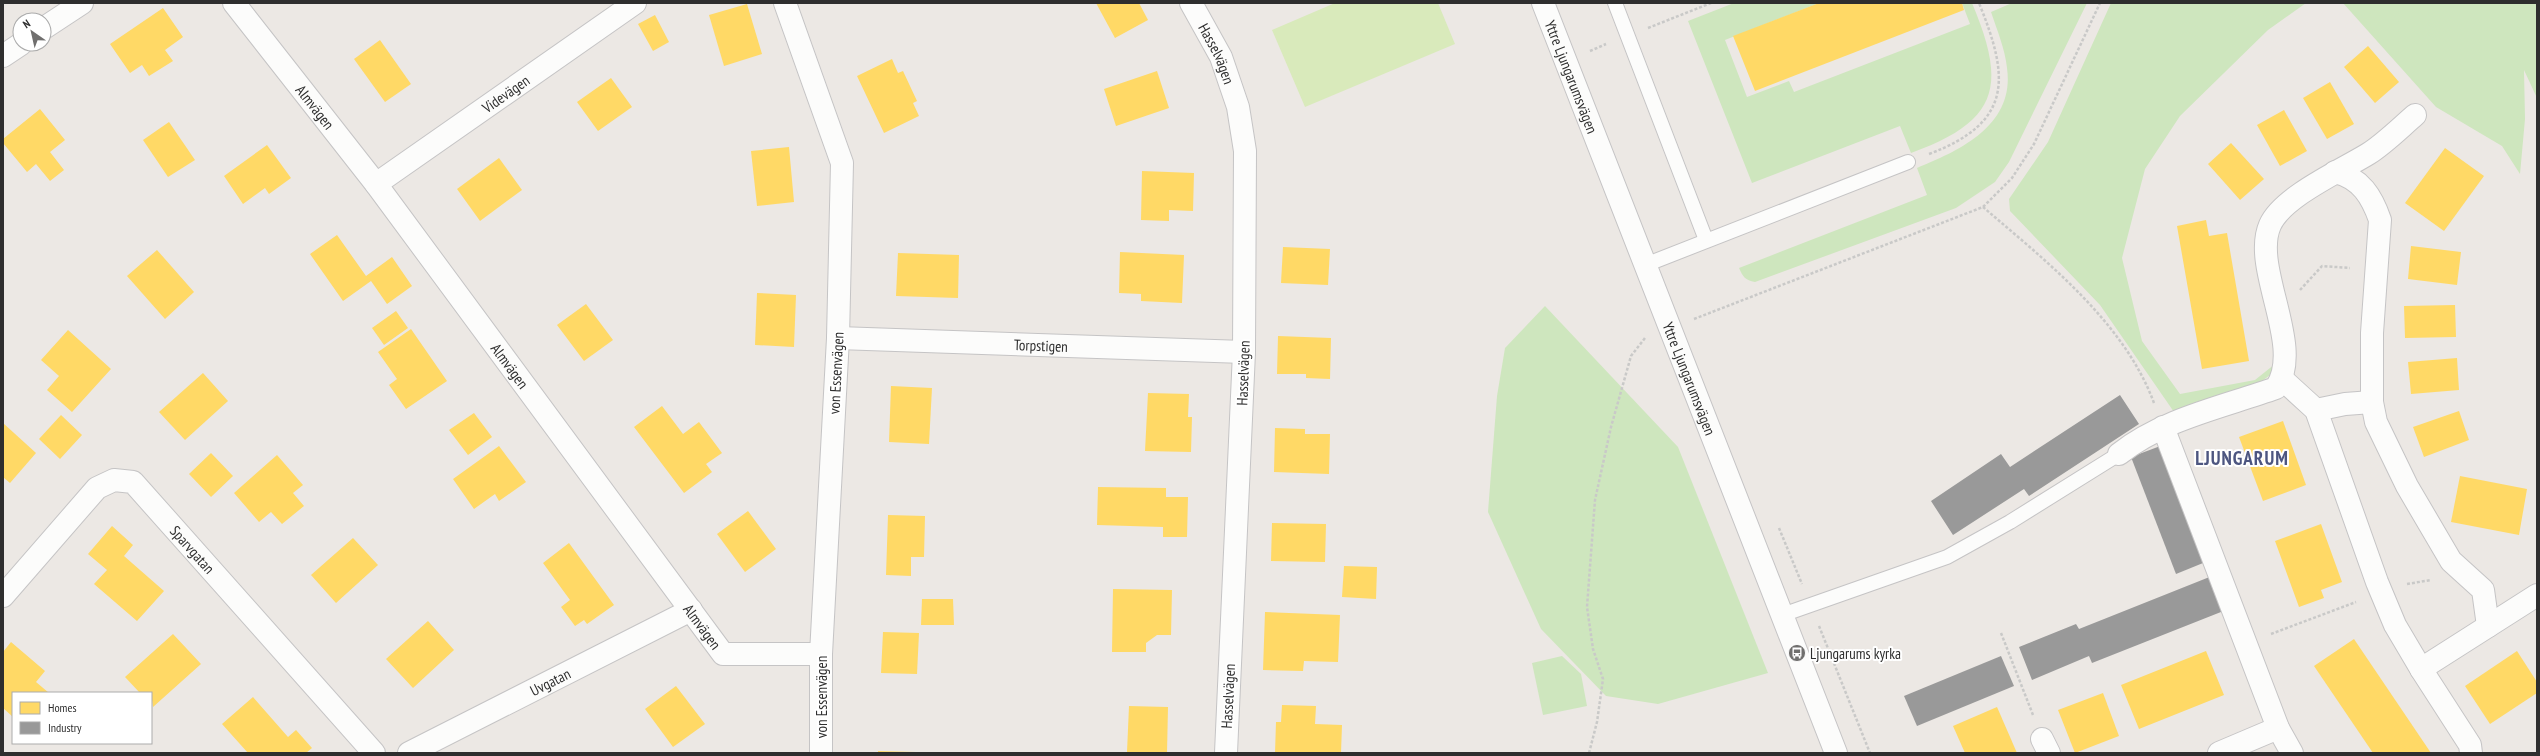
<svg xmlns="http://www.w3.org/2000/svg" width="2540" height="756" viewBox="0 0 2540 756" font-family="'PT Sans Narrow',sans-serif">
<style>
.green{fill:#cee6be}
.pitch{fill:#d9eabb}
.homes{fill:#ffd966}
.industry{fill:#999}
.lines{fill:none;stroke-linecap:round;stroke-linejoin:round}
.service-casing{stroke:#c5c4c5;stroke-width:16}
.minor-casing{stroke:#c5c4c5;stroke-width:24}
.path{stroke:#c9c9c8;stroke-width:2.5;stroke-dasharray:3 2;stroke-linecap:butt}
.service{stroke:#fcfcfb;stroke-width:14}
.minor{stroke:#fcfcfb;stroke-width:22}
.labels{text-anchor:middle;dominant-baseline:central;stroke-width:4;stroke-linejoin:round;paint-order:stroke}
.street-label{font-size:15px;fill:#2e2e2e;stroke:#fff}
.poi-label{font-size:15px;fill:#2e2e2e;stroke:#fff;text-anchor:start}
.district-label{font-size:19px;font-weight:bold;letter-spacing:1px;fill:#4d5680;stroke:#fff}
</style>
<rect width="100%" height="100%" fill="#ece8e4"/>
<g class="green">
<path d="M1734,3h85l-94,37 22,57 42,-16 5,11 176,-68 -8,-21h10c35,83 27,118 -61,150l-11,-27 -148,57 -64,-162z"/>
<path d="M2012,3h75l-78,159 -14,20 -39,26 -201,74c-10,-2 -12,-5 -16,-14l188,-73 -10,-27c44,-18 98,-43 90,-100 -2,-19 -10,-38 -16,-56z"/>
<polygon points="2111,3 2306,3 2268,30 2180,116 2145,169 2122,258 2142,341 2180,394 2255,380 2275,364 2274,372 2250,390 2174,412 2100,305 2010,211 2009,199 2048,142"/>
<polygon points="2343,3 2537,3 2537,98 2524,70 2525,119 2520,174 2502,146 2436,107"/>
<polygon points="1545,306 1678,447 1768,673 1658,704 1606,696 1541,629 1488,512 1497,396 1505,348"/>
<polygon points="1562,656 1581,674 1587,706 1543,715 1532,663"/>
</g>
<polygon class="pitch" points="1335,3 1438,3 1455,44 1305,107 1272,30"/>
<g class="homes">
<polygon points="1096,3 1139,3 1148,20 1115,38"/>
<polygon points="1819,3 1962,3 1964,10 1755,91 1733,36"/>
<polygon points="747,4 762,54 724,66 709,15"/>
<polygon points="163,8 183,37 165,50 173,61 149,76 142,65 130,73 110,44"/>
<polygon points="655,15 669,42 653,51 638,24"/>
<polygon points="380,40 411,84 385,102 354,59"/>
<polygon points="2368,46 2399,82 2375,103 2344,67"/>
<polygon points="892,59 898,73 903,71 917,101 913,103 919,116 884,133 857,76"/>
<polygon points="1157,71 1169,108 1116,126 1104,89"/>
<polygon points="611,78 632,107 598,131 577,102"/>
<polygon points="2330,82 2354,124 2327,139 2303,98"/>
<polygon points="40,109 65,140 50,152 64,170 50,181 36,164 27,172 3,143 3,139"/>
<polygon points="2284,110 2307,151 2280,166 2257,125"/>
<polygon points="169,122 195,160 168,177 143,140"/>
<polygon points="2231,143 2264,179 2240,200 2208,164"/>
<polygon points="267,145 291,178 269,194 265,188 243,204 224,176"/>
<polygon points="789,147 794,202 757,206 751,151"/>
<polygon points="2445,148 2484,176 2444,231 2405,203"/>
<polygon points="499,158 522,190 480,221 457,189"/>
<polygon points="1142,171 1194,173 1193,211 1169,210 1169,221 1141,220"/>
<polygon points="2206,220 2209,236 2227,233 2249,361 2202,369 2177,226"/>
<polygon points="337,235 366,276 392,257 412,286 387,304 371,281 343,301 310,254"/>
<polygon points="2411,246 2461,252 2457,285 2408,279"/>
<polygon points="1283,247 1330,249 1328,285 1281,283"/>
<polygon points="157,250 194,292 165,319 127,276"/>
<polygon points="1120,252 1184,255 1182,303 1141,301 1141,294 1119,293"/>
<polygon points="898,253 959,255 958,298 896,296"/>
<polygon points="757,293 796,295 794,347 755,345"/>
<polygon points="586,304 613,340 584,361 557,325"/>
<polygon points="2455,305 2456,337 2405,338 2404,306"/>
<polygon points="396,311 408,328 384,345 372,328"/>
<polygon points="411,329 447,381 406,409 389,385 397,379 378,352"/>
<polygon points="68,330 111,369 72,412 47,390 59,376 41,360"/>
<polygon points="1278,336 1331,338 1330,379 1306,378 1306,374 1277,374"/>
<polygon points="2457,358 2459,390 2411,394 2408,362"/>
<polygon points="203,373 228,401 185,440 159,412"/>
<polygon points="891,386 932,388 929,444 889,442"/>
<polygon points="1148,393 1189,394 1188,417 1192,417 1191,452 1145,451"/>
<polygon points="662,406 683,434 699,422 722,453 706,464 712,472 684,493 634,427"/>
<polygon points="2459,411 2469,440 2424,457 2413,427"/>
<polygon points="474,413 492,437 468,455 449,430"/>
<polygon points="61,415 82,435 60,459 39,439"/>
<polygon points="2283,421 2306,485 2263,501 2239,437"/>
<polygon points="3,423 36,453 10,483 3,477"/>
<polygon points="1275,428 1305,429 1305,434 1330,434 1329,474 1274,472"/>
<polygon points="499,446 526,482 499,501 495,494 474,509 453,479"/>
<polygon points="211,453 233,476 211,497 189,474"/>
<polygon points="277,455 303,485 293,493 304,506 282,524 271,512 259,522 234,493"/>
<polygon points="2460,476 2527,489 2519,535 2451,522"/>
<polygon points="1098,487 1166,488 1166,497 1188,497 1187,537 1163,537 1163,527 1097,525"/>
<polygon points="748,511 776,549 745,572 717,534"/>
<polygon points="888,515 925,516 924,557 911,557 911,576 886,575"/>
<polygon points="1272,523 1326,524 1325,562 1271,561"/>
<polygon points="2321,524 2342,582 2321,590 2324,598 2299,607 2275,541"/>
<polygon points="112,526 133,545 124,556 164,591 137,621 94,584 107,570 88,554"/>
<polygon points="353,538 378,565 336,603 311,575"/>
<polygon points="569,543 614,605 587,624 584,620 575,626 561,607 570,600 543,563"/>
<polygon points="1344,566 1377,567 1376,599 1342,597"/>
<polygon points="1113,589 1172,590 1171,635 1157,635 1146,643 1146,652 1112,652"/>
<polygon points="922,599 953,599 954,625 921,625"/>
<polygon points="1265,612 1340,615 1338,662 1304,661 1303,671 1263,670"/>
<polygon points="428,621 454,650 413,688 386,659"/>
<polygon points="883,632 919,633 917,674 881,673"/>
<polygon points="173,634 201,664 153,707 151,693 140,693 125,677"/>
<polygon points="2354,639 2431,753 2373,753 2314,666"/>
<polygon points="11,642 45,671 36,682 49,693 13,693 13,717 3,708 3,652"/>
<polygon points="2206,651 2224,695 2139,729 2121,685"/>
<polygon points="2517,651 2537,682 2537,693 2490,724 2465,686"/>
<polygon points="676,686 705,724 673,747 645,709"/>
<polygon points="2103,693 2119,736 2075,753 2058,710"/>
<polygon points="253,697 288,737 296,730 312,748 306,753 248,753 222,724"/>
<polygon points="1282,705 1316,706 1315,724 1342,725 1341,753 1275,753 1276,722 1281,722"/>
<polygon points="1129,706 1168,707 1167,753 1127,752"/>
<polygon points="1997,707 2017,753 1965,753 1953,726"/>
<polygon points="878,751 916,752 916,753 878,753"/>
</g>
<g class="industry">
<polygon points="2120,395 2139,424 2029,496 2024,489 1953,535 1931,501 2001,454 2010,467"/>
<polygon points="2163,445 2208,561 2176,574 2131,457"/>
<polygon points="2212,576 2226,610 2092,663 2089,656 2032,680 2019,647 2076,624 2079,629"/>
<polygon points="2001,656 2014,686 1917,726 1904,696"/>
</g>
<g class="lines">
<g class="service-casing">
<g id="service">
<polyline points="1615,3 1706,240"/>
<polyline points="1645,265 1908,162"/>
<polyline points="1782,615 1947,557 2010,522 2119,454"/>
</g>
</g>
<g class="minor-casing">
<g id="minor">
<path id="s1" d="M234,3l142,181 347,470h98"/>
<polyline points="785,3 842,163 838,338 821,654 821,753"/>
<path id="s2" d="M1191,3l30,54 17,50 7,44 -1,201 -18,401"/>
<path id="s3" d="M1543,3l293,750"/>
<polyline points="44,28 82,3"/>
<polyline points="3,56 21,44"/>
<path d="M2335,172c26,6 37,25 45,48l-8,113v69l4,20 31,64 44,75 32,29 5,36"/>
<path id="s4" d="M376,184l259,-181"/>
<path id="s5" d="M838,338l406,14"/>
<polyline points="2282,379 2316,410 2377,582 2395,625 2421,669 2470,745 2471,753"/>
<polyline points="2316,410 2345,404 2372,402"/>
<polyline points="2163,427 2278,728 2292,753"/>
<path d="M2119,454c44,-35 104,-47 157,-66 29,-42 -25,-120 -6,-163 12,-28 72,-55 98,-71 16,-10 32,-26 47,-39"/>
<path id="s6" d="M3,596l94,-108 17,-8 19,2 241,271"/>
<polyline points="2421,669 2537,595"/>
<polyline points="2042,739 2049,753"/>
<path id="s7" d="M409,753l282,-143"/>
<polyline points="2219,753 2278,728"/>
</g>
</g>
<g class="path">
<polyline points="1648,28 1711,3"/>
<polyline points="1590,51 1606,44"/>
<path d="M1929,154c85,-32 80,-77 50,-151"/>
<path d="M1983,207c64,55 141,115 171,196"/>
<polyline points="2300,290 2322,266 2350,268"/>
<polyline points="1694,319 1983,207 2012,178 2034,144 2100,3"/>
<polyline points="1779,528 1802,584"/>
<polyline points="2407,584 2431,580"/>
<polyline points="1819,626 1870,753"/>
<polyline points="2001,633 2033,715"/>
<polyline points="2271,634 2356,602"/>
<polyline points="1589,753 1597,722 1603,679 1593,649 1587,607 1595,500 1611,427 1631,356 1645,338"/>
</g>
<use href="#service" class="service"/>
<use href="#minor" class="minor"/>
</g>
<defs>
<g id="bus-disc" transform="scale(0.9)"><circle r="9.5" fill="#706f6e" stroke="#fff"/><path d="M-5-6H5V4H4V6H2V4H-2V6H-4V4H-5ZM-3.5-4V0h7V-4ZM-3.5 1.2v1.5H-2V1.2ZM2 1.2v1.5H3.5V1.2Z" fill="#fff"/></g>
</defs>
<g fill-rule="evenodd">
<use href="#bus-disc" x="1797" y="653"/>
</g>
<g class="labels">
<g class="street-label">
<text stroke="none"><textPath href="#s2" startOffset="57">Hasselvägen</textPath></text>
<text stroke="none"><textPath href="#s3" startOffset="79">Yttre Ljungarumsvägen</textPath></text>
<text stroke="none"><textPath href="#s4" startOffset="158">Videvägen</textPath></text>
<text stroke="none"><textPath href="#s1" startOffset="132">Almvägen</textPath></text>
<text stroke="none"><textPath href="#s5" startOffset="203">Torpstigen</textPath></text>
<text stroke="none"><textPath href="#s1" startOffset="456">Almvägen</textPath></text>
<text transform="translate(836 373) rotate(-87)">von Essenvägen</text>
<text transform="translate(1243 373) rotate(-88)">Hasselvägen</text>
<text stroke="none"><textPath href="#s3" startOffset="403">Yttre Ljungarumsvägen</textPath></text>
<text stroke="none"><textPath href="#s6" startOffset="271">Sparvgatan</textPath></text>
<text stroke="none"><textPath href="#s1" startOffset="780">Almvägen</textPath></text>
<text stroke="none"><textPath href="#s7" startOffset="158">Uvgatan</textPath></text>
<text transform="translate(1228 696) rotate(-87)">Hasselvägen</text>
<text transform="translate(821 697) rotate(-90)">von Essenvägen</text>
</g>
<g class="poi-label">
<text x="1810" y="653">Ljungarums kyrka</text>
</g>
<g class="district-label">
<text x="2242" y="458">LJUNGARUM</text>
</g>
</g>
<rect width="2540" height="756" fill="none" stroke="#2e2e2e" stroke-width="8"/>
<rect x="12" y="692" width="140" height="52" fill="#ffffff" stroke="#ababab"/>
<rect x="20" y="702" width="20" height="12" fill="#ffd966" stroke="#ababab"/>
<text x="48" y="712" font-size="12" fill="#2e2e2e">Homes</text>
<rect x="20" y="722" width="20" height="12" fill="#999999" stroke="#ababab"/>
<text x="48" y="732" font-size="12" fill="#2e2e2e">Industry</text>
<g transform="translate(32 32) rotate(326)"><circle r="19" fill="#ffffff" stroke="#ababab"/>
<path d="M0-3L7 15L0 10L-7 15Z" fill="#706f6e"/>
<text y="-6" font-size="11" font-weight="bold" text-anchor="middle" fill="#2e2e2e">N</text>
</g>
</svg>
